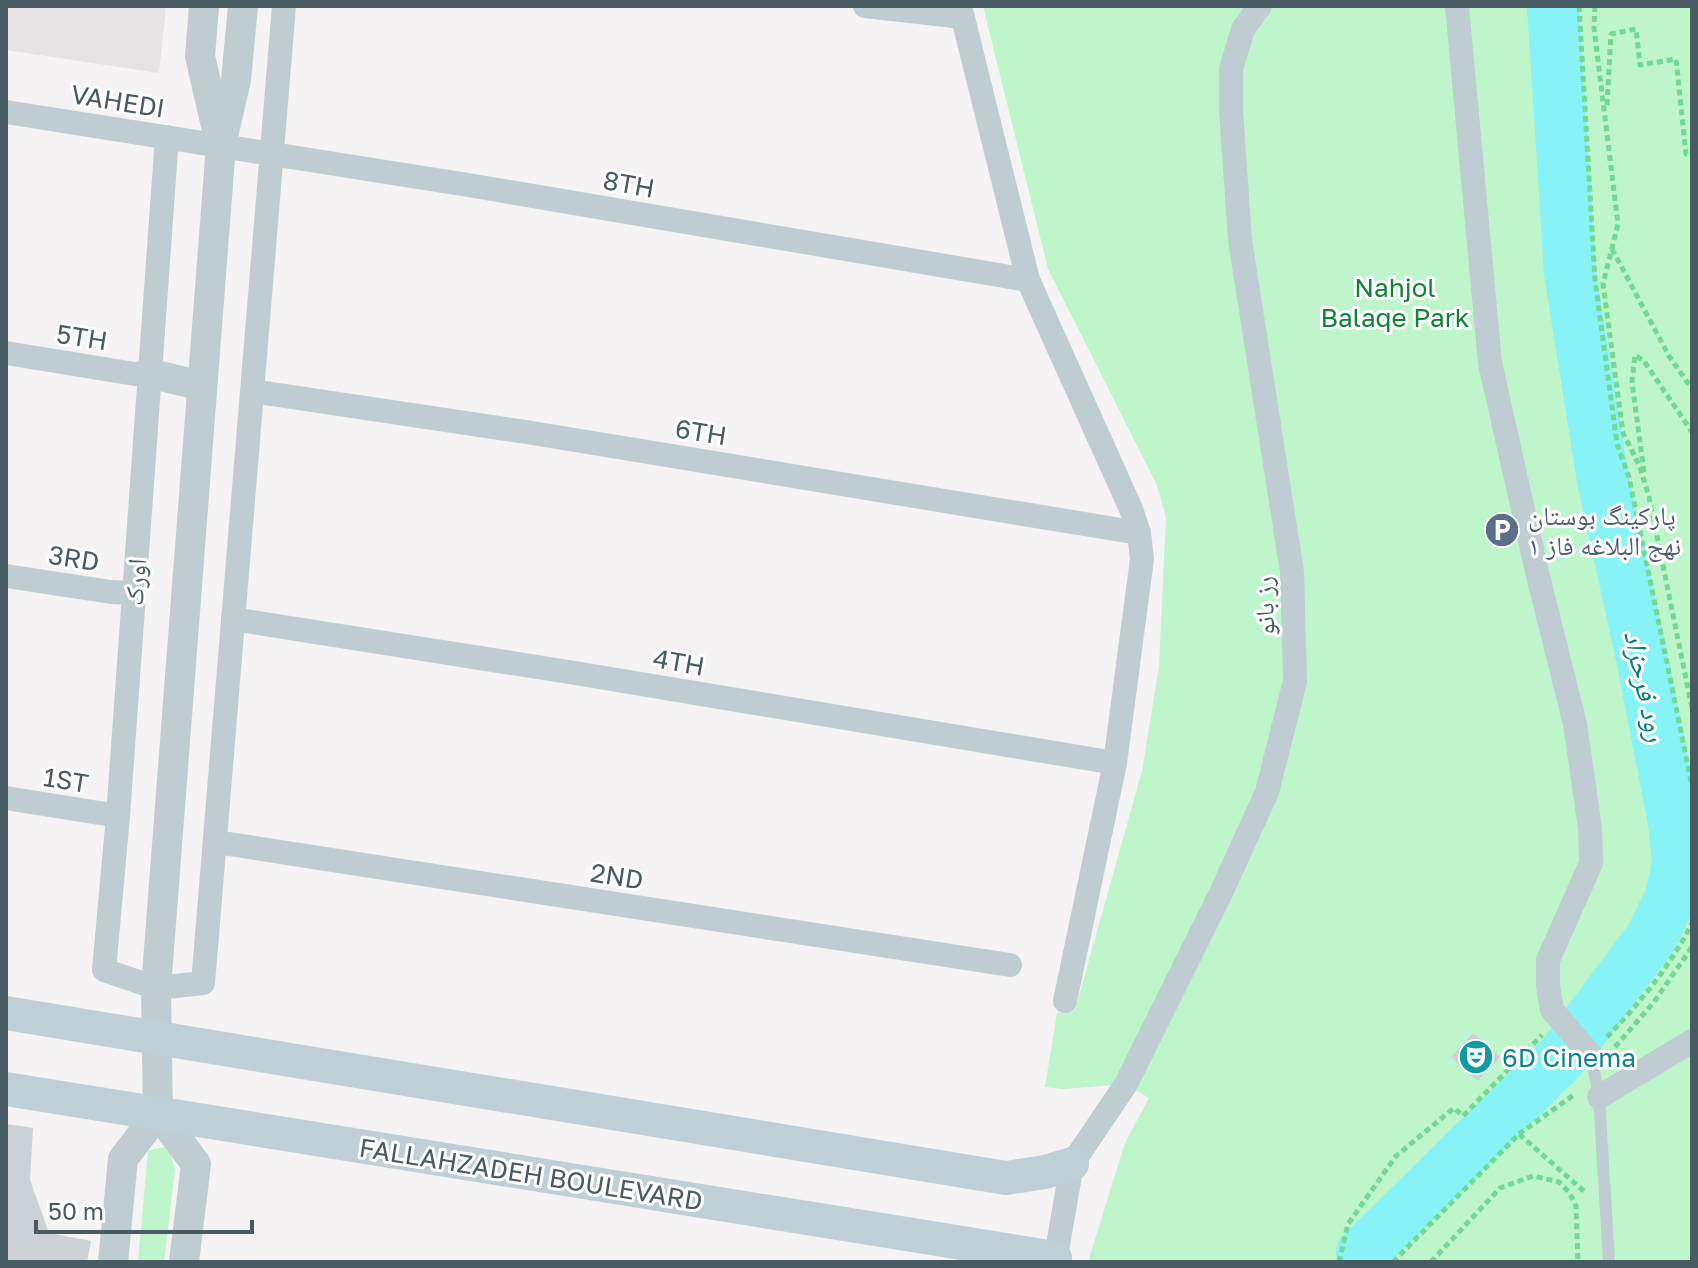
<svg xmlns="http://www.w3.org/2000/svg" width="1698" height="1268" viewBox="0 0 1698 1268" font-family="'Golos Text','Noto Naskh Arabic',sans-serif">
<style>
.education{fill:#e6e3e5}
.green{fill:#bef5ca}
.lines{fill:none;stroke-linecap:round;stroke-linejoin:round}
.river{stroke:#87f3f7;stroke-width:52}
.building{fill:#ccd1d5}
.path{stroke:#72d894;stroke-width:5;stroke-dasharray:6 4;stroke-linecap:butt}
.service{stroke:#bfcdd3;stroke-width:12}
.minor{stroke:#bfcdd3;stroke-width:24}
.tertiary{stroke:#bfcdd3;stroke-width:30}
.secondary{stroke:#bfcfd8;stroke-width:34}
.labels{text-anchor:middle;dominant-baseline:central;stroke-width:6;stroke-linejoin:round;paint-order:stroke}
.street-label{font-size:26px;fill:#485b63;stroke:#fff}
.park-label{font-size:26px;fill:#0d8334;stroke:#fff}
.service-label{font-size:26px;fill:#4e5e75;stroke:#fff;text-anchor:start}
.culture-label{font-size:26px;fill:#0d838f;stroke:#fff;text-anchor:start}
.water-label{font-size:28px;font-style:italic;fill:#067c81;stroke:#fff}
</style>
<rect width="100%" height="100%" fill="#f5f3f3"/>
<polygon class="education" points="6,6 166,6 159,73 6,50"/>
<g class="green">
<polygon points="983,6 1692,6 1692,1262 1088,1262 1125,1143 1149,1098 1126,1084 1064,1089 1045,1087 1057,1013 1075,1010 1142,771 1159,666 1166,517 1156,483 1048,269"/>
<polygon points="168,1146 175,1169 164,1262 138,1262 148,1151"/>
</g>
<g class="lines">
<polyline class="river" points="1362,1253 1562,1057 1651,938 1671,897 1676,874 1678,860 1674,822 1642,658 1603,480 1570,273 1553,6"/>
</g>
<g class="building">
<polygon points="1473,1033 1500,1057 1478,1081 1451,1057"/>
<polygon points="6,1124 33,1128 30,1180 49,1233 91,1241 87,1262 6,1262"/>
</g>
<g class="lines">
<g class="path">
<polyline points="1579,6 1595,280 1617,444 1629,477 1692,786"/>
<polyline points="1595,6 1594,28 1618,224 1603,284 1623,433 1640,467 1649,497 1692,708"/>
<polyline points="1607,105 1611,34 1636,29 1640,65 1676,59 1686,154 1692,154"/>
<polyline points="1612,249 1669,356 1692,389"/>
<polyline points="1644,472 1632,382 1635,355 1644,361 1692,432"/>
<path d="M1607,1037c32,-33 65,-73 85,-114"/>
<polyline points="1615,1047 1654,1002 1692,947"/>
<polyline points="1519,1134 1575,1094"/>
<polyline points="1339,1262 1348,1224 1396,1156 1454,1108 1463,1116 1542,1035"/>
<polyline points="1393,1262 1519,1134 1586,1193"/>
<polyline points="1431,1262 1500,1188 1533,1176 1559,1182 1569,1192 1576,1206 1578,1262"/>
</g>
<polyline class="service" points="1591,1055 1599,1097 1609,1262"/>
<g class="minor">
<polyline points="865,6 963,17"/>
<polyline points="960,6 1028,280 1131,509 1139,533 1142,559 1115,763 1065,1001"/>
<polyline points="1457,6 1490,363 1538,576 1575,724 1590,828 1591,863 1548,960 1548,986 1552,1010 1591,1055"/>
<polyline points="6,112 468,185 1028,280"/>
<polyline points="167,137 118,816 104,970 156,988 203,983 284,6"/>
<polyline points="6,353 135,374 148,373"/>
<polyline points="252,391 526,432 1139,533"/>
<polyline points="6,576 111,592 134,593"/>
<polyline points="233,619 575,673 1115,763"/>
<polyline points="6,798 118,816"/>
<polyline points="216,842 1010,965"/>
<polyline points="1599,1097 1692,1041"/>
<polyline points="1055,1262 1072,1164 1126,1084 1219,897 1267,792 1295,681 1292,572 1240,240 1231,110 1231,69 1243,29 1260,6"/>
</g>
<g class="tertiary">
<polyline points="204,6 200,56 219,139"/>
<polyline points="148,373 202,386"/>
<polyline points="158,1113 156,988 221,145 236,80 243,6"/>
<polyline points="158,1113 196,1164 184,1262"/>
<polyline points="113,1262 123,1159 158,1113"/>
</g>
<g class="secondary">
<polyline points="6,1013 1006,1178 1045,1172 1072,1164"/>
<polyline points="6,1089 1055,1258"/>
</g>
</g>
<defs>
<g id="parking-disc" transform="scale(1.8)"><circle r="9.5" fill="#5c6f8a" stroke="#fff"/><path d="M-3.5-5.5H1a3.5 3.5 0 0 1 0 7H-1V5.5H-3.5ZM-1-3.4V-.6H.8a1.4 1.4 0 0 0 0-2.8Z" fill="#fff"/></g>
<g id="theatre-disc" transform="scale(1.8)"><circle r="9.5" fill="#0f9aa8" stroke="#fff"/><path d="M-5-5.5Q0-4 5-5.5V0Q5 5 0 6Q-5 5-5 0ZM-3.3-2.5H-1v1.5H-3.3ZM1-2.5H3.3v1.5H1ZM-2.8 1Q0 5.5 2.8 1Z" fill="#fff"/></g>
</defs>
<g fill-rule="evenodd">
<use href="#parking-disc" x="1502" y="530"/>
<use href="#theatre-disc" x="1476" y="1057"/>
</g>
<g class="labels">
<g class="street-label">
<text transform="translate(118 101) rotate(9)">VAHEDI</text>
<text transform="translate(629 184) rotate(10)">8TH</text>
<text transform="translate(82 337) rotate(9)">5TH</text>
<text transform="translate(701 432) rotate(9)">6TH</text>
<text transform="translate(74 558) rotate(9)">3RD</text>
<text transform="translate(135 582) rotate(-86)">اورک</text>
<text transform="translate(1264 606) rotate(-92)">رز بانو</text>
<text transform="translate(679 662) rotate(10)">4TH</text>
<text transform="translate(66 780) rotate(9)">1ST</text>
<text transform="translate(617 876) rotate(9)">2ND</text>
<text transform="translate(531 1174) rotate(9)">FALLAHZADEH BOULEVARD</text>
</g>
<g class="park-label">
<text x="1395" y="287">Nahjol<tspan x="1395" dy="30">Balaqe Park</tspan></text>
</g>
<g class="service-label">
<text x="1528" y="515">پارکینگ بوستان<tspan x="1528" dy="30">نهج البلاغه فاز ۱</tspan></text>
</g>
<g class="culture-label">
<text x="1502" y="1057">6D Cinema</text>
</g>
<g class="water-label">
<text transform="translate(1646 686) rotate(78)">رود فرحزاد</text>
</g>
</g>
<rect width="1698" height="1268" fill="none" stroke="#485b63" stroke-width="16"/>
<path d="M36 1220v12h216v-12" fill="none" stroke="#485b63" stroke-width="4"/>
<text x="48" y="1220" font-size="24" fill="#485b63" stroke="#ffffff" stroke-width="6" paint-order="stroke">50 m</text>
</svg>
